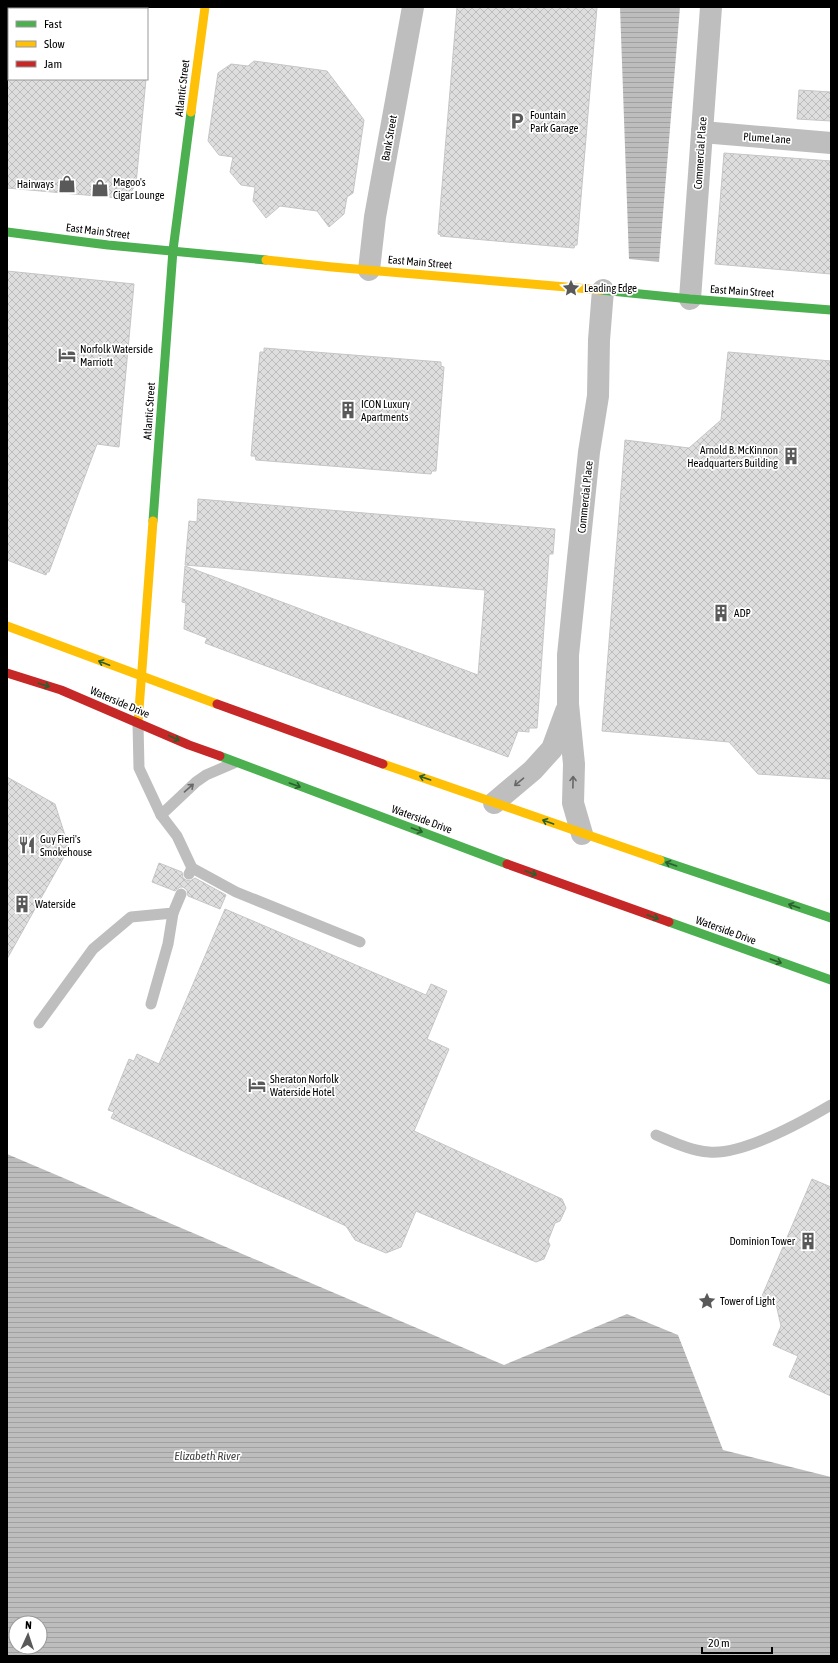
<svg xmlns="http://www.w3.org/2000/svg" width="838" height="1663" viewBox="0 0 838 1663" font-family="'Asap Condensed',sans-serif">
<style>
.water{fill:url(#water-rules);fill-rule:evenodd}
.building{fill:url(#building-cross-hatch);stroke:#c6c6c6}
.lines{fill:none;stroke-linecap:round;stroke-linejoin:round}
.lane{stroke:#bebebe;stroke-width:11}
.street{stroke:#bebebe;stroke-width:22}
.fast{stroke:#4caf50;stroke-width:9}
.slow{stroke:#ffc107;stroke-width:9}
.jam{stroke:#c62828;stroke-width:9}
.oneway{stroke:#2a602c}
.oneway2{stroke:#686868}
.labels{text-anchor:middle;dominant-baseline:central;stroke-width:3.5;stroke-linejoin:round;paint-order:stroke}
.street-label{font-size:11px;fill:#000;stroke:#fff}
.poi-label{font-size:11px;fill:#000;stroke:#fff;text-anchor:start}
.water-label{font-size:12px;font-style:italic;fill:#424242;stroke:#fff}
</style>
<defs>
<pattern id="water-rules" width="6" height="5" patternUnits="userSpaceOnUse"><rect width="6" height="5" fill="#bdbdbd"/><path d="M0 2.5h6" fill="none" stroke="#a1a1a1"/></pattern>
<pattern id="building-cross-hatch" width="8" height="8" patternUnits="userSpaceOnUse"><rect width="8" height="8" fill="#dedede"/><path d="M0 0l8 8M0 8l8-8" fill="none" stroke="#bdbdbd"/></pattern>
</defs>
<rect width="100%" height="100%" fill="#fff"/>
<g class="water">
<polygon points="620,7 680,7 659,262 629,259"/>
<path d="M7,1154l497,211 123,-51 51,21 45,115 108,27v179h-824zM16,1623h24v24h-24z"/>
</g>
<g class="building">
<polygon points="457,7 597,7 577,245 575,245 574,248 440,236 441,235 438,234"/>
<polygon points="254,61 327,71 364,120 353,193 347,197 344,214 329,227 317,211 280,206 266,218 253,201 255,187 241,185 230,172 233,157 219,155 208,141 218,73 231,64 248,66"/>
<polygon points="7,79 146,79 136,184 131,192 124,197 119,198 7,188"/>
<polygon points="799,90 831,92 831,121 797,119"/>
<polygon points="724,153 831,161 831,274 715,264"/>
<polygon points="7,271 134,284 119,447 97,444 49,572 47,572 46,575 7,560"/>
<polygon points="264,348 441,362 441,366 444,367 436,471 432,471 431,474 256,460 255,456 251,456 260,352 264,352"/>
<polygon points="728,352 831,361 831,779 758,774 729,742 602,731 625,440 689,448 721,420"/>
<polygon points="198,499 555,529 553,554 549,554 537,728 529,728 529,732 518,731 508,757 205,643 207,638 184,629 186,603 182,602 185,566 478,675 485,590 185,565 189,521 197,522"/>
<polygon points="7,777 55,804 69,848 7,959"/>
<polygon points="159,863 182,872 183,878 186,880 190,881 195,878 226,895 220,909 188,896 187,890 183,887 180,887 175,891 152,882"/>
<polygon points="225,909 426,995 431,984 447,991 427,1039 449,1049 414,1131 562,1199 566,1208 560,1221 555,1223 548,1241 550,1245 544,1259 536,1262 416,1211 401,1247 386,1253 355,1240 346,1226 111,1118 114,1112 108,1110 129,1059 134,1061 137,1054 159,1064"/>
<polygon points="812,1179 831,1187 831,1396 789,1377 798,1356 773,1345 781,1326 776,1304 762,1296"/>
</g>
<g class="lines">
<g class="lane">
<polyline points="138,723 139,768 161,815 177,836 192,868 189,874"/>
<polyline points="161,815 196,782 206,775 234,763"/>
<polyline points="192,868 236,892 360,942"/>
<polyline points="151,1004 168,944 173,913"/>
<polyline points="39,1023 93,949 131,917 173,913 181,894"/>
<path d="M656,1135c17,7 35,16 53,17 33,3 93,-30 122,-47"/>
</g>
<g class="street">
<polyline points="702,132 831,143"/>
<polyline points="369,270 375,217 413,7"/>
<polyline points="690,299 711,7"/>
<polyline points="494,803 533,770 552,749 566,711"/>
<polyline points="582,834 573,803 574,764 568,704 568,655 589,452 598,396 599,340 603,290"/>
</g>
<g class="fast">
<polyline points="7,232 108,245 266,260"/>
<polyline points="601,290 690,299 831,310"/>
<polyline points="153,521 173,250 191,112"/>
<polyline points="220,756 507,864"/>
<polyline points="660,860 831,918"/>
<polyline points="669,922 831,980"/>
</g>
<g class="slow">
<polyline points="191,112 205,7"/>
<polyline points="266,260 332,267 601,290"/>
<polyline points="7,626 217,704"/>
<polyline points="138,723 153,521"/>
<polyline points="383,764 660,860"/>
</g>
<g class="jam">
<polyline points="7,673 61,690 189,745 220,756"/>
<polyline points="217,704 383,764"/>
<polyline points="507,864 669,922"/>
</g>
</g>
<defs><path id="oneway-shaft" d="M-6 0H5M1.5-3L5.5 0L1.5 3" fill="none" stroke-width="1.6" stroke-linecap="round" stroke-linejoin="round"/></defs>
<g class="oneway">
<use href="#oneway-shaft" transform="translate(104 663) rotate(-159)"/>
<use href="#oneway-shaft" transform="translate(44 685) rotate(17)"/>
<use href="#oneway-shaft" transform="translate(174 738) rotate(24)"/>
<use href="#oneway-shaft" transform="translate(425 778) rotate(-161)"/>
<use href="#oneway-shaft" transform="translate(295 785) rotate(20)"/>
<use href="#oneway-shaft" transform="translate(548 822) rotate(-160)"/>
<use href="#oneway-shaft" transform="translate(417 830) rotate(20)"/>
<use href="#oneway-shaft" transform="translate(671 864) rotate(-161)"/>
<use href="#oneway-shaft" transform="translate(531 873) rotate(20)"/>
<use href="#oneway-shaft" transform="translate(794 906) rotate(-161)"/>
<use href="#oneway-shaft" transform="translate(653 917) rotate(20)"/>
<use href="#oneway-shaft" transform="translate(776 961) rotate(20)"/>
</g>
<g class="oneway2">
<use href="#oneway-shaft" transform="translate(519 782) rotate(140)"/>
<use href="#oneway-shaft" transform="translate(573 782) rotate(-89)"/>
<use href="#oneway-shaft" transform="translate(189 788) rotate(-41)"/>
</g>
<defs>
<g id="parking-bare" transform="scale(1.38)"><path d="M-3.5-5.5H1a3.5 3.5 0 0 1 0 7H-1V5.5H-3.5ZM-1-3.4V-.6H.8a1.4 1.4 0 0 0 0-2.8Z" fill="#595959" stroke="#fff" stroke-width="2.5" paint-order="stroke"/></g>
<g id="shop-bare" transform="scale(1.38)"><path d="M-5-2.5h2.3a2.7 3.5 0 0 1 5.4 0H5L5.5 6h-11ZM-1.5-2.5h3a1.5 2.3 0 0 0-3 0Z" fill="#595959" stroke="#fff" stroke-width="2.5" paint-order="stroke"/></g>
<g id="sight-bare" transform="scale(1.38)"><path d="M0-6L1.8-2.2L6-1.7L2.9 1.2L3.7 5.4L0 3.3L-3.7 5.4L-2.9 1.2L-6-1.7L-1.8-2.2Z" fill="#595959" stroke="#fff" stroke-width="2.5" paint-order="stroke"/></g>
<g id="hotel-bare" transform="scale(1.38)"><path d="M-6-4.5h1.5V1H6V5H4.5V3h-9V5H-6ZM-4 0a1.8 1.8 0 1 1 3.6 0ZM.5 0V-2.5h3Q6-2.5 6 0Z" fill="#595959" stroke="#fff" stroke-width="2.5" paint-order="stroke"/></g>
<g id="building-bare" transform="scale(1.38)"><path d="M-4-6H4V6H1V3H-1V6H-4ZM-2.5-4.3h1.7v1.8h-1.7ZM.8-4.3h1.7v1.8H.8ZM-2.5-1h1.7V.8h-1.7ZM.8-1h1.7V.8H.8Z" fill="#595959" stroke="#fff" stroke-width="2.5" paint-order="stroke"/></g>
<g id="restaurant-bare" transform="scale(1.38)"><path d="M-5-6h1v4h1v-4h1v4h1v-4h1v5L-1.5 .5V6h-2V.5L-5-1ZM5-6V6H3V1.5H1.5Q1.5-4 5-6Z" fill="#595959" stroke="#fff" stroke-width="2.5" paint-order="stroke"/></g>
</defs>
<g fill-rule="evenodd">
<use href="#parking-bare" x="517" y="121"/>
<use href="#shop-bare" x="67" y="184"/>
<use href="#shop-bare" x="100" y="188"/>
<use href="#sight-bare" x="571" y="288"/>
<use href="#hotel-bare" x="67" y="355"/>
<use href="#building-bare" x="348" y="410"/>
<use href="#building-bare" x="791" y="456"/>
<use href="#building-bare" x="721" y="613"/>
<use href="#restaurant-bare" x="27" y="845"/>
<use href="#building-bare" x="22" y="904"/>
<use href="#hotel-bare" x="257" y="1085"/>
<use href="#building-bare" x="808" y="1241"/>
<use href="#sight-bare" x="707" y="1301"/>
</g>
<g class="labels">
<g class="street-label">
<text transform="translate(182 88) rotate(-83)">Atlantic Street</text>
<text transform="translate(389 138) rotate(-80)">Bank Street</text>
<text transform="translate(767 138) rotate(4)">Plume Lane</text>
<text transform="translate(700 153) rotate(-86)">Commercial Place</text>
<text transform="translate(98 231) rotate(7)">East Main Street</text>
<text transform="translate(420 262) rotate(5)">East Main Street</text>
<text transform="translate(742 291) rotate(4)">East Main Street</text>
<text transform="translate(149 411) rotate(-86)">Atlantic Street</text>
<text transform="translate(585 497) rotate(-84)">Commercial Place</text>
<text transform="translate(120 702) rotate(23)">Waterside Drive</text>
<text transform="translate(422 819) rotate(20)">Waterside Drive</text>
<text transform="translate(726 930) rotate(20)">Waterside Drive</text>
</g>
<g class="poi-label">
<text x="530" y="115">Fountain<tspan x="530" dy="13">Park Garage</tspan></text>
<text x="113" y="182">Magoo's<tspan x="113" dy="13">Cigar Lounge</tspan></text>
<text x="54" y="184" text-anchor="end">Hairways</text>
<text x="584" y="288">Leading Edge</text>
<text x="80" y="349">Norfolk Waterside<tspan x="80" dy="13">Marriott</tspan></text>
<text x="361" y="404">ICON Luxury<tspan x="361" dy="13">Apartments</tspan></text>
<text x="778" y="450" text-anchor="end">Arnold B. McKinnon<tspan x="778" dy="13">Headquarters Building</tspan></text>
<text x="734" y="613">ADP</text>
<text x="40" y="839">Guy Fieri's<tspan x="40" dy="13">Smokehouse</tspan></text>
<text x="35" y="904">Waterside</text>
<text x="270" y="1079">Sheraton Norfolk<tspan x="270" dy="13">Waterside Hotel</tspan></text>
<text x="795" y="1241" text-anchor="end">Dominion Tower</text>
<text x="720" y="1301">Tower of Light</text>
</g>
<g class="water-label">
<text x="207" y="1456">Elizabeth River</text>
</g>
</g>
<rect width="838" height="1663" fill="none" stroke="#000000" stroke-width="16"/>
<rect x="8" y="8" width="140" height="72" fill="#ffffff" stroke="#999999"/>
<rect x="16" y="21" width="20" height="6" fill="#4caf50" stroke="#999999"/>
<text x="44" y="28" font-size="12" fill="#000000">Fast</text>
<rect x="16" y="41" width="20" height="6" fill="#ffc107" stroke="#999999"/>
<text x="44" y="48" font-size="12" fill="#000000">Slow</text>
<rect x="16" y="61" width="20" height="6" fill="#c62828" stroke="#999999"/>
<text x="44" y="68" font-size="12" fill="#000000">Jam</text>
<g transform="translate(28 1635) rotate(3)"><circle r="19" fill="#ffffff" stroke="#999999"/>
<path d="M0-3L7 15L0 10L-7 15Z" fill="#595959"/>
<text y="-6" font-size="11" font-weight="bold" text-anchor="middle" fill="#000000">N</text>
</g>
<path d="M702 1647v6h70v-6" fill="none" stroke="#000000" stroke-width="2"/>
<text x="708" y="1647" font-size="12" fill="#000000" stroke="#ffffff" stroke-width="3" paint-order="stroke">20 m</text>
</svg>
